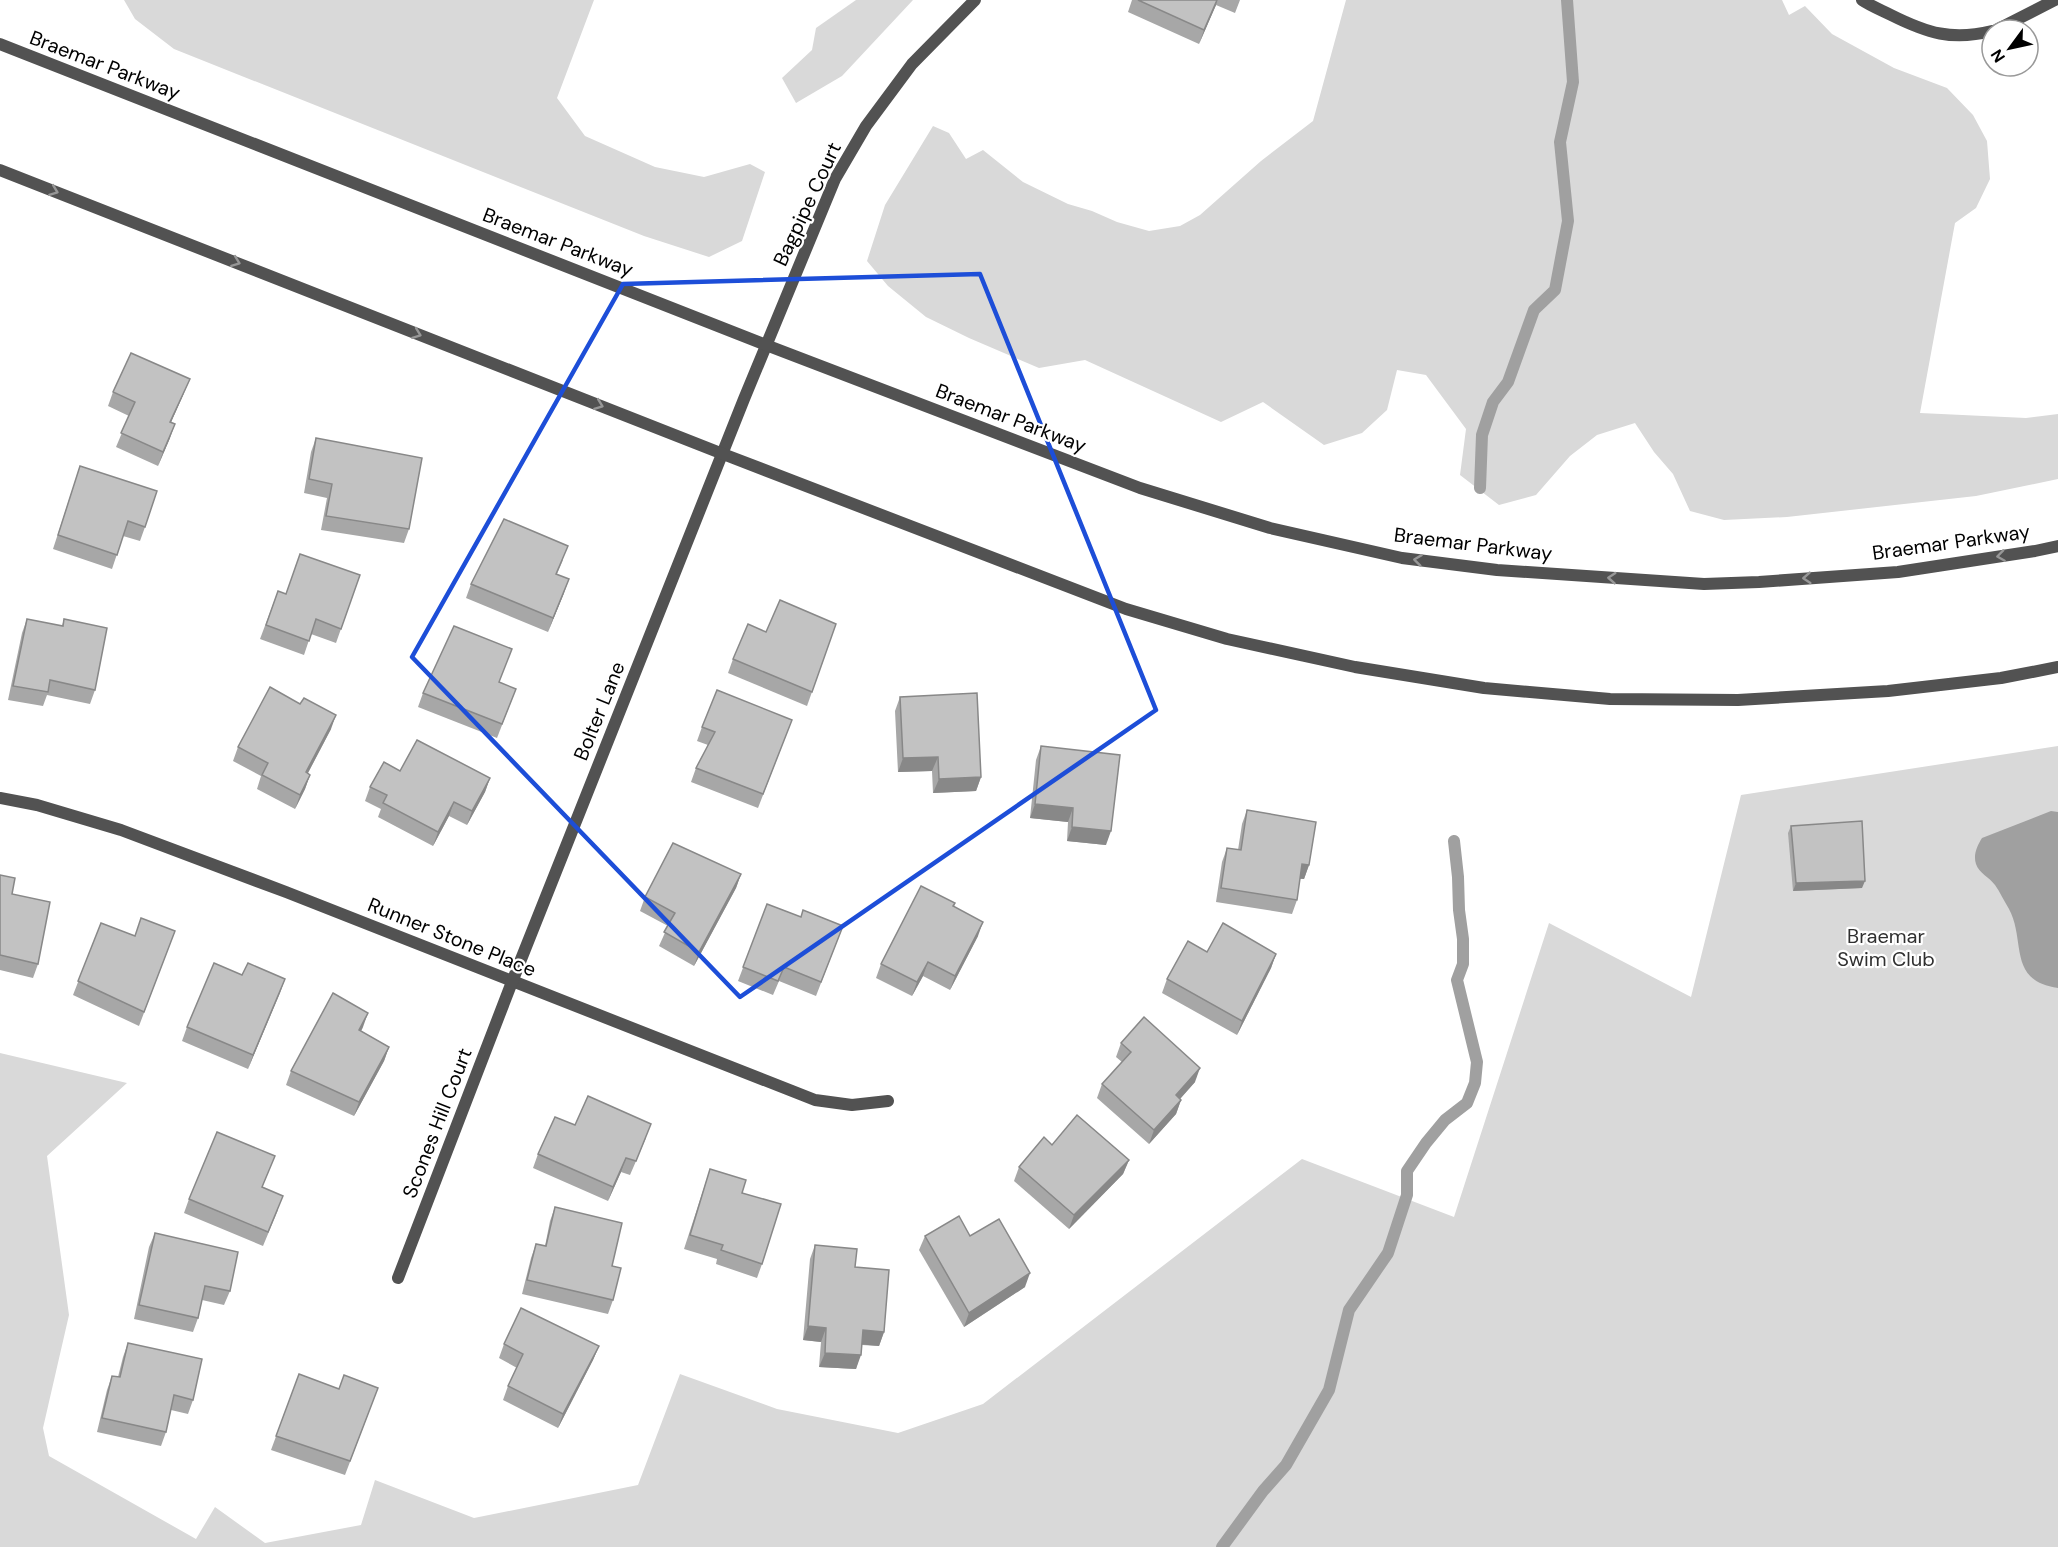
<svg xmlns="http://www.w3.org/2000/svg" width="2058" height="1547" viewBox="0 0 2058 1547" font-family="'DM Sans',sans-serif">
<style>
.green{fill:#d9d9d9}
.water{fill:#a0a0a0}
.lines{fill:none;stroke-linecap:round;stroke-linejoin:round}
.stream{stroke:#a0a0a0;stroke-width:12}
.minor{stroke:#525252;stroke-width:12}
.tertiary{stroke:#525252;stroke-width:12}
.wall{fill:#a7a7a7}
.shaded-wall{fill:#888}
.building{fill:#c2c2c2;stroke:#888;stroke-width:1.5}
.oneway{stroke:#979797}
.marked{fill:none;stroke:#1d4ed8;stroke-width:4.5;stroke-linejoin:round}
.labels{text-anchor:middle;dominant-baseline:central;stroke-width:4.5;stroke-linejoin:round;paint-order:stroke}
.street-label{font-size:20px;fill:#000;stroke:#fff}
.park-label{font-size:20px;fill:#303030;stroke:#fff}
</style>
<rect width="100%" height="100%" fill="#fff"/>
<g class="green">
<polygon points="124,0 594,0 557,98 585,136 655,167 704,177 750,164 765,172 742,241 709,257 644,236 174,49 135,19"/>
<polygon points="856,0 913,0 842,76 796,103 782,78 812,50 816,28"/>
<polygon points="1346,0 1782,0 1789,15 1805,6 1832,34 1894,68 1947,88 1973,115 1987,141 1990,179 1976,208 1955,223 1920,413 2026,418 2058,414 2058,479 1976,496 1787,517 1724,520 1690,511 1673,474 1654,452 1635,423 1597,435 1570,456 1536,495 1499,505 1460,475 1466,429 1426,375 1397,370 1387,410 1362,433 1324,445 1263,402 1221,422 1085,360 1039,368 969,338 926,317 888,286 867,261 885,205 933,126 949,133 966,159 983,150 1023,182 1068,204 1092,211 1117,222 1149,231 1180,226 1200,215 1261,161 1313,121"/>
<polygon points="2058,746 2058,1547 0,1547 0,1053 127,1083 47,1156 69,1315 43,1428 49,1456 196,1539 215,1507 265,1543 361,1525 375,1480 474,1518 638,1485 680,1374 777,1409 898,1433 983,1404 1302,1159 1454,1217 1549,923 1691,997 1741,795"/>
</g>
<path class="water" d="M2051,811l7,1v176c-51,-7 -32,-48 -49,-79 -5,-8 -9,-17 -14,-24 -6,-8 -16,-12 -19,-21 -3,-9 1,-18 6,-26z"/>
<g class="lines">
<g class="stream">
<polyline points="1480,488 1482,435 1493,402 1508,382 1534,310 1555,290 1568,221 1560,142 1573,82 1567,0"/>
<polyline points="1222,1547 1263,1491 1286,1465 1329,1390 1349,1310 1388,1253 1407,1195 1407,1171 1426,1143 1445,1120 1467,1103 1475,1083 1477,1062 1457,980 1463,964 1463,939 1459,910 1458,877 1454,841"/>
</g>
<g class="minor">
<path d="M1862,0c9,6 19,10 29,15 36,18 61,26 101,16"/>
<polyline points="1996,30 2055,0"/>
<polyline points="0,798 37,805 121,830 286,892 815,1100 852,1105 888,1101"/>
<polyline points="398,1278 512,982 744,399 835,179 866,126 912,64 975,0"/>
</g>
<g class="tertiary">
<polyline points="0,44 766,345 1140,488 1270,528 1402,558 1497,570 1704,584 1759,582 1898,572 2035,551 2058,546"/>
<polyline points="0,170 723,454 1126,609 1227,639 1355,667 1484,688 1610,699 1738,700 1888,691 2001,678 2058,667"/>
</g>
</g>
<g class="wall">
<polygon points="1132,0 1240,0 1235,13 1216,5 1199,44 1128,12"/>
<polygon points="113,392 184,393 171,422 170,438 158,466 116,447 129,416 108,406"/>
<polygon points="316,438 409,529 404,543 321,530 327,498 304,493 311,452"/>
<polygon points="80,466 145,527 140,541 123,536 112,569 53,549"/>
<polygon points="563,560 557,574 564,593 548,632 466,598 471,584"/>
<polygon points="360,575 336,643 311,634 304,655 260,639 278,591 285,594"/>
<polygon points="27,619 62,626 64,619 95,690 90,704 47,695 43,706 8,700 22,633"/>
<polygon points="836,624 807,706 728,673 733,659 766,632"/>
<polygon points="499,683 516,689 497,738 418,707 423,693"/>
<polygon points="900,697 981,777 976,791 933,793 932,771 898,772 895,711"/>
<polygon points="792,720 758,808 691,782 696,768 708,745 697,741 702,727"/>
<polygon points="331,729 308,773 310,775 305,789 295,809 257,789 261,776 233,761 238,747"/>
<polygon points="1041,746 1106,845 1067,841 1068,822 1030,818 1036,760"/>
<polygon points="400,771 490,778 485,792 467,825 449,816 433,846 378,817 381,809 365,801 370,787"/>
<polygon points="1247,810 1309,865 1304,879 1300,879 1297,900 1292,914 1216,902 1222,862 1227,848 1238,850 1242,824"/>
<polygon points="1791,826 1862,888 1793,891 1788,833"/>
<polygon points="741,874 736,888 694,966 659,946 668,926 640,911 645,897"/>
<polygon points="0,875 12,894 38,964 33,978 0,970"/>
<polygon points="955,903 954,907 978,936 950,990 923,976 912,996 876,978 881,964"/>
<polygon points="767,904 801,917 843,926 816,996 779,981 773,995 738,981"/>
<polygon points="101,923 135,936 175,931 139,1026 73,995"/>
<polygon points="1207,952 1276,954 1271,968 1237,1035 1162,993 1167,979"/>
<polygon points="242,975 285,979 248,1069 182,1041 187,1027"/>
<polygon points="363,1027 361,1031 389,1047 384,1061 354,1116 286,1085 291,1071"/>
<polygon points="1121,1043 1195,1082 1180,1099 1181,1100 1176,1114 1149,1144 1097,1098 1102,1084 1122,1062 1116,1057"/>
<polygon points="575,1125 646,1138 630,1175 621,1172 608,1201 533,1168 538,1154"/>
<polygon points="1052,1145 1129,1160 1123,1174 1069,1229 1014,1181 1019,1167"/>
<polygon points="275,1156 262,1187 278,1210 263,1246 184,1213 189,1199"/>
<polygon points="710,1169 742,1193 762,1264 757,1278 716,1264 717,1259 684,1249"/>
<polygon points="555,1207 612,1266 613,1300 608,1314 522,1294 531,1258 536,1244 545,1246 550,1221"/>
<polygon points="155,1233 230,1291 224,1305 202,1300 198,1318 193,1332 134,1319 149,1247"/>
<polygon points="925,1236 970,1236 1025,1287 964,1327 919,1250"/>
<polygon points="815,1245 855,1267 884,1332 879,1346 862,1345 856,1369 819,1367 821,1342 803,1340 810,1259"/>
<polygon points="128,1343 193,1400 188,1414 171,1410 166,1432 161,1446 97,1432 107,1390 112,1376 118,1377 123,1357"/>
<polygon points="504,1344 599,1346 593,1360 558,1428 503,1400 508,1386 517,1368 499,1358"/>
<polygon points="299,1374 339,1389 378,1388 345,1475 271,1450"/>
</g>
<g class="shaded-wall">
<polygon points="1217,0 1216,5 1199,44 1204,30"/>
<polygon points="190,379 184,393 165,436 170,422"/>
<polygon points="175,424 170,438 158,466 163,452"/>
<polygon points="569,579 564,593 548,632 553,618"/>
<polygon points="336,715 331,729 301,786 306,772"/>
<polygon points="938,757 932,771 898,772 903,758"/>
<polygon points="310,775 305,789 295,809 300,795"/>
<polygon points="981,777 976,791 933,793 939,779"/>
<polygon points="490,778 485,792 467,825 472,811"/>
<polygon points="454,802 449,816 433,846 438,832"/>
<polygon points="1035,804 1073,808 1068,822 1030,818"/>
<polygon points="1072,827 1111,831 1106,845 1067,841"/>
<polygon points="1302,864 1309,865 1304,879 1297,878"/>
<polygon points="741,874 736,888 694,966 699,952"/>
<polygon points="1865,881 1862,888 1793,891 1796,883"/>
<polygon points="983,922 978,936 950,990 955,976"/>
<polygon points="1276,954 1271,968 1237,1035 1242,1021"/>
<polygon points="928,962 923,976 912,996 917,982"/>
<polygon points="285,979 280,993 248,1069 253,1055"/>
<polygon points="368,1013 363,1027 354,1044 359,1030"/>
<polygon points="389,1047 384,1061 354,1116 359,1102"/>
<polygon points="1200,1068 1195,1082 1171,1109 1176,1095"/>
<polygon points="1181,1100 1176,1114 1149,1144 1154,1130"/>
<polygon points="626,1158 621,1172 608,1201 613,1187"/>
<polygon points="1129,1160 1123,1174 1069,1229 1074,1215"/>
<polygon points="1030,1273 1025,1287 964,1327 969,1313"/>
<polygon points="808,1326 826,1328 821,1342 803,1340"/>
<polygon points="863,1330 884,1332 879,1346 857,1344"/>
<polygon points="599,1346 593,1360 558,1428 563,1414"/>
<polygon points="825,1353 861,1355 856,1369 819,1367"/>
</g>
<g class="building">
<polygon points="1138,0 1217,0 1204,30"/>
<polygon points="131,353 190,379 170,422 175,424 163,452 121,433 135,402 113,392"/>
<polygon points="316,438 422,458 409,529 326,516 332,484 309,479"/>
<polygon points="80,466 157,491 145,527 128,521 117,555 58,535"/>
<polygon points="504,519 568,546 556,574 569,579 553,618 471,584"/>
<polygon points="300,554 360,575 341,629 316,619 309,641 266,625 278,591 286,594"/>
<polygon points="780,600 836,624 812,692 733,659 748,624 766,632"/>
<polygon points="27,619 63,626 64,619 107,628 95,690 50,680 48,692 13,686"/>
<polygon points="454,626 512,649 499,682 516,689 502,724 423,693"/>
<polygon points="270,687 300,704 304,698 336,715 306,772 310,775 300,795 262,775 268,763 238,747"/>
<polygon points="717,690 792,720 763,794 696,768 715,732 702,727"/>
<polygon points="977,693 981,777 939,779 938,757 903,758 900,697"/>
<polygon points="417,740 490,778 472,811 454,802 438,832 383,803 387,795 370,787 384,762 400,771"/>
<polygon points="1041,746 1120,755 1111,831 1072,827 1073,808 1035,804"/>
<polygon points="1247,810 1316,822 1309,865 1302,864 1297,900 1221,888 1227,848 1241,850"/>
<polygon points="1862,821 1865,881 1796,883 1791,826"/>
<polygon points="673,843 741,874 699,952 664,932 675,913 645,897"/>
<polygon points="0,875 15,878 12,894 50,902 38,964 0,955"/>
<polygon points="921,886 955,903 953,906 983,922 955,976 928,962 917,982 881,964"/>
<polygon points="767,904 801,917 803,910 843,926 821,982 784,967 778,981 743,967"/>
<polygon points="141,918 175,931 144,1012 78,981 101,923 135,936"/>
<polygon points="1223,923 1276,954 1242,1021 1167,979 1188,941 1207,952"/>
<polygon points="214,963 242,975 248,963 285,979 253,1055 187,1027"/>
<polygon points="333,993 368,1013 359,1030 389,1047 359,1102 291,1071"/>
<polygon points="1144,1017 1200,1068 1176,1095 1181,1100 1154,1130 1102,1084 1131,1052 1121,1043"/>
<polygon points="588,1096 651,1124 636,1161 626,1158 613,1187 538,1154 555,1117 575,1125"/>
<polygon points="1077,1115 1129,1160 1074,1215 1019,1167 1044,1137 1052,1145"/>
<polygon points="217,1132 275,1156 262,1187 283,1196 268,1232 189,1199"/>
<polygon points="710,1169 746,1180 742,1193 781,1204 762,1264 721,1250 723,1245 690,1235"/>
<polygon points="555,1207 622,1223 612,1266 621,1268 613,1300 527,1280 536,1244 546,1246"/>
<polygon points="959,1216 970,1236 999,1219 1030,1273 969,1313 925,1236"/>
<polygon points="155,1233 238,1252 230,1291 205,1286 198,1318 139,1305"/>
<polygon points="815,1245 857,1249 855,1267 889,1270 884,1332 863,1330 861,1355 825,1353 826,1328 808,1326"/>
<polygon points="521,1308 599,1346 563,1414 508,1386 523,1354 504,1344"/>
<polygon points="128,1343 202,1359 193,1400 174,1395 166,1432 102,1418 112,1376 120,1377"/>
<polygon points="299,1374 339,1389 344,1375 378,1388 350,1461 276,1436"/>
</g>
<defs><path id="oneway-chevron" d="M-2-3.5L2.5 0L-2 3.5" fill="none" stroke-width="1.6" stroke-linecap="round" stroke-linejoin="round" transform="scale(1.5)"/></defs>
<g class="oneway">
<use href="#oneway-chevron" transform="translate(54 191) rotate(21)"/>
<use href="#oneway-chevron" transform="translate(236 262) rotate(21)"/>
<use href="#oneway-chevron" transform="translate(417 334) rotate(21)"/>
<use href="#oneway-chevron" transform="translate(599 405) rotate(21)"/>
<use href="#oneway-chevron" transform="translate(2001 556) rotate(172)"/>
<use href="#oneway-chevron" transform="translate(1418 560) rotate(-173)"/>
<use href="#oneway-chevron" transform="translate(1612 578) rotate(-176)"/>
<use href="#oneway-chevron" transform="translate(1807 578) rotate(176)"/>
</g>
<path class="marked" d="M980,274l176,436 -416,287 -328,-340 211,-373z"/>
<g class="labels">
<g class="street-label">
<text transform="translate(105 65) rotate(21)">Braemar Parkway</text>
<text transform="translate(807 204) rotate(-65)">Bagpipe Court</text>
<text transform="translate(558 242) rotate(21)">Braemar Parkway</text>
<text transform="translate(1011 418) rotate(21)">Braemar Parkway</text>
<text transform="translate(1951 542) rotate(-8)">Braemar Parkway</text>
<text transform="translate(1473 544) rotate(7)">Braemar Parkway</text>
<text transform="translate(599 711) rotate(-68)">Bolter Lane</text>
<text transform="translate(452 937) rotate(22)">Runner Stone Place</text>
<text transform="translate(437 1123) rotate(-69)">Scones Hill Court</text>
</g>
<g class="park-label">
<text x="1886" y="936">Braemar<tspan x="1886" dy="23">Swim Club</tspan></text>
</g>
</g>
<g transform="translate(2010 48) rotate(237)"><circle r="28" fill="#ffffff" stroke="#999999" stroke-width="1.5"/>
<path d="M0-4.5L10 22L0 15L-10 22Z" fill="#000000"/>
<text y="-9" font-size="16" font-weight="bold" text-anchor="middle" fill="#000000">N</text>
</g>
</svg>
